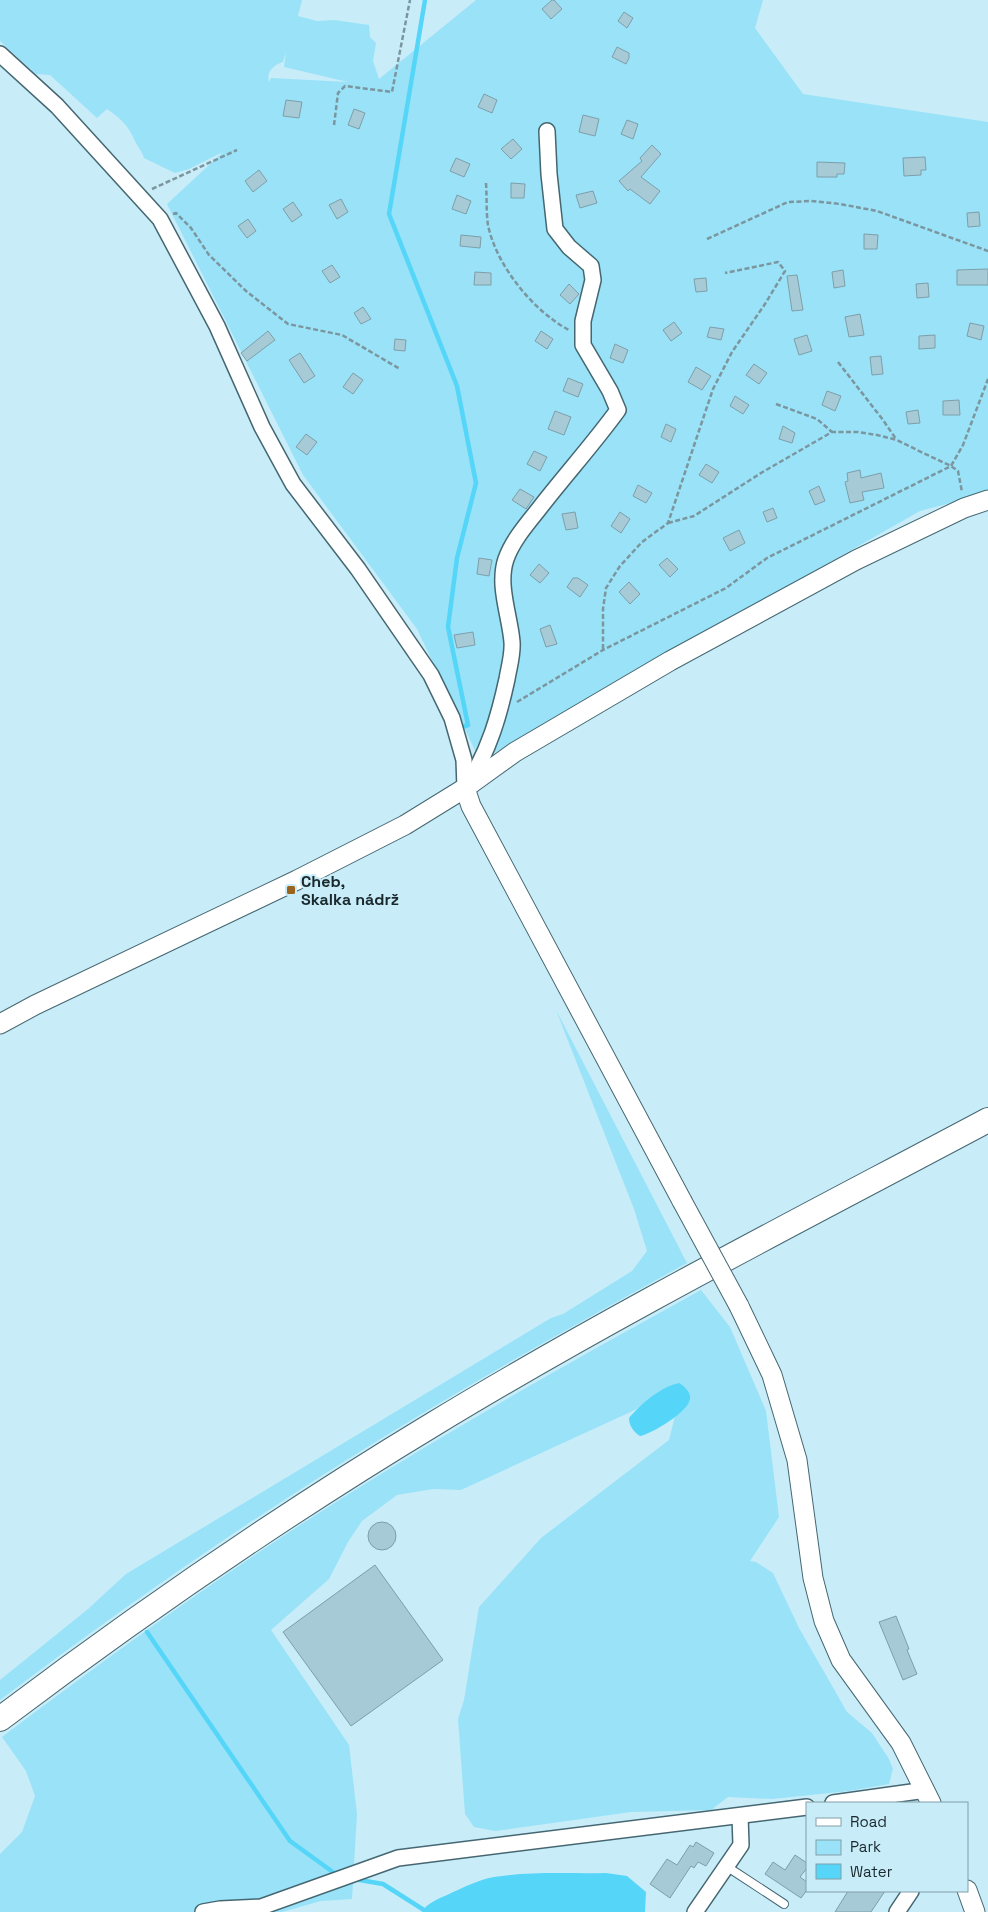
<svg xmlns="http://www.w3.org/2000/svg" width="988" height="1912" viewBox="0 0 988 1912" font-family="'Space Grotesk',sans-serif">
<style>
.green{fill:#99e2f8;fill-rule:evenodd}
.water{fill:#55d6f8}
.lines{fill:none;stroke-linecap:round;stroke-linejoin:round}
.stream{stroke:#55d6f8;stroke-width:4.5}
.building{fill:#a7cbd6;stroke:#7c9faa}
.service-casing{stroke:#456771;stroke-width:10}
.minor-casing{stroke:#456771;stroke-width:18}
.tertiary-casing{stroke:#456771;stroke-width:21}
.primary-casing{stroke:#456771;stroke-width:26}
.path{stroke:#7b969e;stroke-width:2.5;stroke-dasharray:5 2.5;stroke-linecap:butt}
.service{stroke:#fff;stroke-width:8}
.minor{stroke:#fff;stroke-width:15}
.tertiary{stroke:#fff;stroke-width:19}
.primary{stroke:#fff;stroke-width:24}
.tertiary-bridge-casing{stroke:#456771;stroke-width:21;stroke-linecap:butt}
.tertiary-bridge{stroke:#fff;stroke-width:19}
.poi-dot{fill:#9a641d;stroke:#c8edf9;stroke-width:2}
.labels{text-anchor:middle;dominant-baseline:central;stroke-width:4;stroke-linejoin:round;paint-order:stroke}
.poi-label{font-size:16px;font-weight:bold;fill:#1a292d;stroke:#c8edf9;text-anchor:start}
</style>
<rect width="100%" height="100%" fill="#c8edf9"/>
<g class="green">
<path d="M0,0h302l-4,16 19,5 17,-1 35,5 1,12 6,6 -3,18 6,18 97,-79h287l-8,28 48,66 185,28v371l-68,18 -440,250 -63,-132 -114,-154 -136,-271 56,-52 -34,17 -14,4 -31,-15c-2,-7 -7,-12 -10,-19 -6,-14 -14,-21 -27,-30l-10,9 -47,-43 -14,-1 -36,-33zM286,52l-2,15 64,15 -77,-4 -2,4c-3,-11 5,-17 14,-20z"/>
<path d="M556,1010l131,253c-122,67 -244,135 -361,210 -112,71 -220,147 -326,227v-20l88,-71 38,-35 425,-256 12,-4 69,-43 15,-20 -13,-42z"/>
<path d="M701,1290l29,37 36,84 13,106 -29,44 6,1 17,11 26,55 48,84 25,21 17,26 4,10 -4,15 -40,7 -77,8 -44,-2 -17,13 -80,2 -136,19 -21,-4 -9,-13 -7,-95 6,-19 15,-93 62,-69 128,-98 6,-24 15,-15 -18,-16 -12,6 -23,18 -176,81 -28,-1 -36,6 -35,26 -14,21 -19,37 -58,51 78,115 8,69 -5,85 -31,2 -39,11h-282v-58l22,-22 13,-36 -9,-25 -24,-34c111,-84 224,-166 342,-240 116,-73 237,-141 357,-207z"/>
</g>
<g class="water">
<path d="M679,1383c5,3 12,9 11,16 -1,12 -38,35 -50,37 -6,-4 -11,-10 -11,-18 12,-14 31,-31 50,-35z"/>
<path d="M606,1873l21,3 19,16 -1,20h-223c5,-9 16,-13 25,-17 15,-7 31,-15 47,-18 37,-6 76,-3 112,-4z"/>
</g>
<g class="lines">
<g class="stream">
<polyline points="425,0 389,214 457,386 476,483 457,558 448,627 468,725 459,728"/>
<polyline points="147,1632 290,1841 337,1875"/>
<polyline points="354,1879 383,1884 427,1912"/>
</g>
</g>
<g class="building">
<polygon points="552,0 554,0 562,9 551,19 542,9"/>
<polygon points="624,12 633,18 627,28 618,21"/>
<polygon points="617,47 629,53 629,58 626,64 612,57"/>
<polygon points="484,94 497,100 492,113 478,107"/>
<polygon points="286,100 302,102 299,118 283,116"/>
<polygon points="354,109 365,113 359,129 348,125"/>
<polygon points="583,115 599,119 595,136 579,132"/>
<polygon points="627,120 638,124 633,139 621,134"/>
<polygon points="513,139 522,149 511,159 501,149"/>
<polygon points="652,145 661,154 641,177 660,191 650,204 630,189 628,191 619,181 642,161 640,158"/>
<polygon points="925,157 926,170 921,170 921,175 904,176 903,158"/>
<polygon points="456,158 470,164 464,177 450,171"/>
<polygon points="817,162 845,163 844,174 837,174 837,177 817,177"/>
<polygon points="259,170 267,181 253,192 245,181"/>
<polygon points="511,183 525,184 524,198 511,198"/>
<polygon points="593,191 597,203 580,208 576,195"/>
<polygon points="457,195 471,201 466,214 452,209"/>
<polygon points="341,199 348,212 337,219 329,205"/>
<polygon points="293,202 302,215 292,222 283,209"/>
<polygon points="979,212 980,226 968,227 967,213"/>
<polygon points="248,219 256,231 247,238 238,226"/>
<polygon points="864,234 878,235 877,249 864,249"/>
<polygon points="461,235 481,237 480,248 460,246"/>
<polygon points="332,265 340,277 330,283 322,271"/>
<polygon points="988,269 988,285 957,285 957,270"/>
<polygon points="843,270 845,286 834,288 832,272"/>
<polygon points="475,272 491,273 491,285 474,285"/>
<polygon points="797,275 803,310 792,311 787,276"/>
<polygon points="706,278 707,291 696,292 694,279"/>
<polygon points="928,283 929,297 917,298 916,284"/>
<polygon points="569,284 579,294 570,304 560,295"/>
<polygon points="363,307 371,319 361,324 354,313"/>
<polygon points="860,314 864,335 849,337 845,317"/>
<polygon points="674,322 682,333 671,341 663,330"/>
<polygon points="970,323 984,326 981,340 967,336"/>
<polygon points="710,327 724,329 721,340 707,337"/>
<polygon points="268,331 275,340 247,361 241,353"/>
<polygon points="541,331 553,339 547,349 535,341"/>
<polygon points="807,335 812,351 799,355 794,339"/>
<polygon points="935,335 935,348 919,349 919,336"/>
<polygon points="395,339 406,340 405,351 394,350"/>
<polygon points="615,344 628,350 623,363 610,358"/>
<polygon points="300,353 315,376 304,383 289,360"/>
<polygon points="881,356 883,374 872,375 870,357"/>
<polygon points="754,364 767,373 759,384 746,375"/>
<polygon points="696,367 711,376 702,390 688,382"/>
<polygon points="353,373 363,380 353,394 343,387"/>
<polygon points="568,378 583,384 578,397 563,391"/>
<polygon points="827,391 841,396 835,411 822,405"/>
<polygon points="735,396 749,405 743,414 730,406"/>
<polygon points="959,400 960,415 943,415 943,401"/>
<polygon points="918,410 920,423 908,424 906,412"/>
<polygon points="555,411 571,417 564,435 548,429"/>
<polygon points="666,424 676,429 671,442 661,437"/>
<polygon points="783,426 795,433 792,443 779,439"/>
<polygon points="306,434 317,442 307,455 296,447"/>
<polygon points="534,451 547,457 540,471 527,464"/>
<polygon points="706,464 719,472 712,483 699,475"/>
<polygon points="860,470 861,478 881,473 884,488 862,492 864,500 850,503 845,482 848,481 847,473"/>
<polygon points="638,485 652,493 646,503 633,496"/>
<polygon points="819,486 825,501 815,505 809,491"/>
<polygon points="520,489 534,497 526,509 512,500"/>
<polygon points="773,508 777,518 767,522 763,512"/>
<polygon points="575,512 578,528 566,530 562,514"/>
<polygon points="620,512 630,519 621,533 611,526"/>
<polygon points="739,530 745,543 730,551 723,538"/>
<polygon points="479,558 492,560 489,576 477,574"/>
<polygon points="667,558 678,569 670,577 659,565"/>
<polygon points="539,564 549,573 540,583 530,575"/>
<polygon points="573,578 578,578 588,585 580,597 567,587"/>
<polygon points="629,582 640,594 630,604 619,592"/>
<polygon points="550,625 557,644 546,647 540,629"/>
<polygon points="473,632 475,645 457,648 454,635"/>
<circle cx="382" cy="1536" r="14"/>
<polygon points="375,1565 443,1660 351,1726 283,1632"/>
<polygon points="896,1616 909,1649 907,1650 917,1674 903,1680 879,1622"/>
<polygon points="696,1842 714,1853 706,1866 698,1862 694,1868 691,1866 670,1898 650,1884 667,1859 677,1865 690,1845 693,1847"/>
<polygon points="795,1855 807,1863 807,1868 800,1877 807,1882 807,1890 801,1898 765,1874 773,1862 785,1870"/>
<polygon points="848,1891 885,1891 871,1912 835,1912"/>
</g>
<g class="lines">
<g class="service-casing">
<polyline id="service" points="726,1866 784,1904"/>
</g>
<g class="minor-casing">
<g id="minor">
<polyline points="0,54 57,106 160,219 217,326 262,427 293,484 358,569 431,675 452,718 464,760 465,788"/>
<path d="M469,782c20,-32 30,-66 38,-103 2,-12 6,-25 5,-37 -2,-26 -15,-57 -6,-83 7,-20 23,-37 36,-54 25,-32 52,-62 76,-95l-8,-19 -27,-46v-24l10,-41 -2,-14 -22,-19 -14,-18 -6,-55 -2,-43"/>
<polyline points="833,1803 926,1790"/>
<polyline points="203,1912 220,1909 261,1907 398,1858 807,1807"/>
<polyline points="695,1912 741,1845 740,1816"/>
<polyline points="897,1912 911,1891"/>
</g>
</g>
<g class="tertiary-casing">
<g id="tertiary">
<polyline points="465,788 471,806 682,1201"/>
<polyline points="0,1024 35,1005 297,880 405,825 465,788 515,752 670,661 856,560 964,508 988,500"/>
<polyline points="739,1306 772,1375 797,1460 813,1578 824,1621 841,1660 901,1743 931,1803"/>
<polyline points="967,1890 975,1912"/>
</g>
</g>
<g class="primary-casing">
<path id="primary" d="M0,1719c139,-105 283,-204 432,-294 181,-110 370,-206 556,-305"/>
</g>
<g class="path">
<polyline points="334,125 338,93 345,86 392,92 410,0"/>
<path d="M486,183c1,14 0,29 2,42 8,40 45,86 81,105"/>
<polyline points="152,189 237,150"/>
<polyline points="173,214 176,213 191,228 209,255 246,291 288,324 342,335 400,369"/>
<polyline points="707,239 788,202 811,201 840,204 877,211 988,251"/>
<polyline points="838,362 883,420 896,439"/>
<polyline points="776,404 817,419 832,432"/>
<polyline points="668,523 694,516 761,473 832,432 858,432 877,435 897,440 921,452 951,466 958,471 962,492"/>
<polyline points="603,649 603,609 606,588 620,566 642,542 668,523 713,389 732,352 765,304 785,271 778,262 725,273"/>
<polyline points="517,702 603,650 726,588 767,558 951,466 963,445 988,379"/>
</g>
<use href="#service" class="service"/>
<use href="#minor" class="minor"/>
<use href="#tertiary" class="tertiary"/>
<use href="#primary" class="primary"/>
<g class="tertiary-bridge-casing">
<polyline id="tertiary-bridge" points="682,1201 739,1306"/>
</g>
<use href="#tertiary-bridge" class="tertiary-bridge"/>
</g>
<rect class="poi-dot" x="286" y="885" width="10" height="10" rx="2.5"/>
<g class="labels">
<g class="poi-label">
<text x="301" y="881">Cheb,<tspan x="301" dy="18">Skalka nádrž</tspan></text>
</g>
</g>
<rect x="806" y="1802" width="162" height="90" fill="#c8edf9" stroke="#829fa7"/>
<rect x="816" y="1818" width="25" height="8" fill="#ffffff" stroke="#829fa7"/>
<text x="850" y="1827" font-size="15" fill="#1a292d">Road</text>
<rect x="816" y="1840" width="25" height="15" fill="#99e2f8" stroke="#829fa7"/>
<text x="850" y="1852" font-size="15" fill="#1a292d">Park</text>
<rect x="816" y="1864" width="25" height="15" fill="#55d6f8" stroke="#829fa7"/>
<text x="850" y="1877" font-size="15" fill="#1a292d">Water</text>
</svg>
